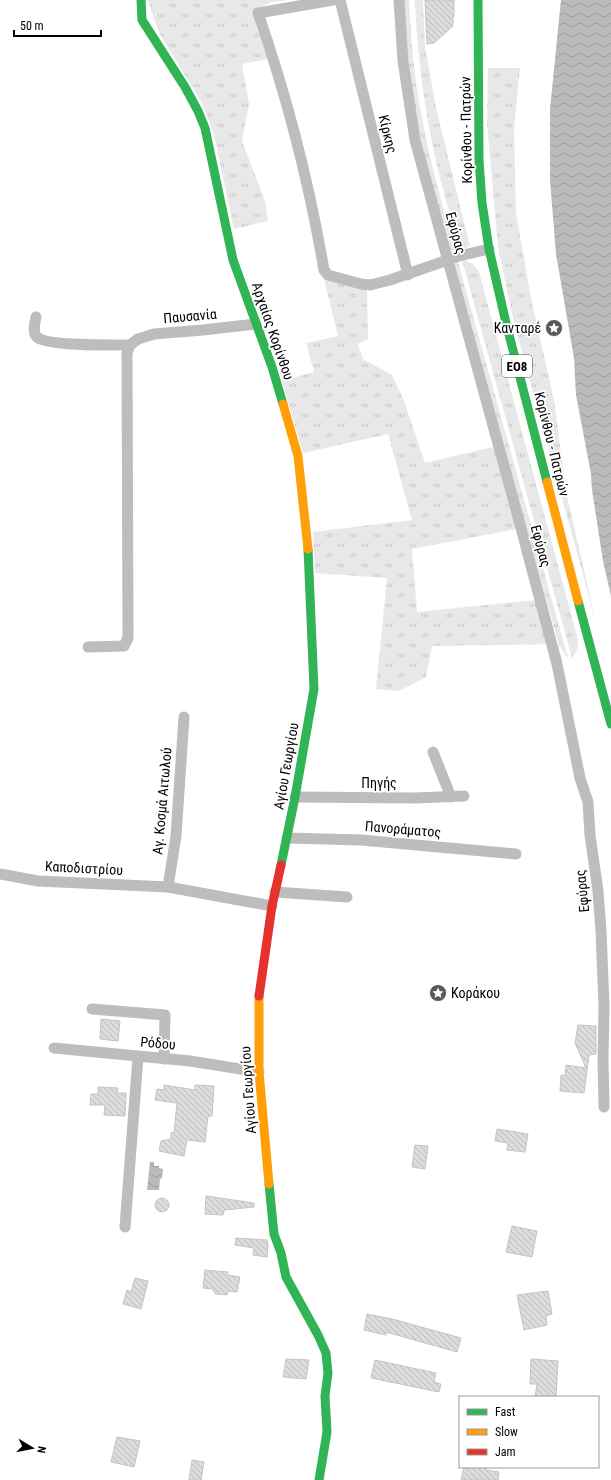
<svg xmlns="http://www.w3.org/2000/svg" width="611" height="1480" viewBox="0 0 611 1480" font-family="'Roboto Condensed',sans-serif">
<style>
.grass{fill:url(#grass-tufts)}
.water{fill:url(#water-waves)}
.building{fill:url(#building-back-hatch);stroke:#c4c4c4}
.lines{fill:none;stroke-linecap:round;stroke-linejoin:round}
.street{stroke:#bdbdbd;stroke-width:11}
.fast{stroke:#30b455;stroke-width:9}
.slow{stroke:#ff9f0a;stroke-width:9}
.jam{stroke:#e5322d;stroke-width:9}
.labels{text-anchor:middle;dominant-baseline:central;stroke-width:3.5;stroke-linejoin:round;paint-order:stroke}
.shield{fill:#fff;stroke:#4c4c4c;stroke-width:1}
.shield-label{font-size:13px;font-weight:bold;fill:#000}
.street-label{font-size:14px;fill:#000;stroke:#fff}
.poi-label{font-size:14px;fill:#000;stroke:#fff;text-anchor:end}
</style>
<defs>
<pattern id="grass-tufts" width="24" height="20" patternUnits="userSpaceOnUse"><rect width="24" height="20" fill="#e8e8e8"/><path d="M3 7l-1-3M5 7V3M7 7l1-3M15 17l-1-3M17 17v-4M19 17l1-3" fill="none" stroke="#c5c5c5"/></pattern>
<pattern id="water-waves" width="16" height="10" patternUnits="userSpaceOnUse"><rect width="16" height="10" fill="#bababa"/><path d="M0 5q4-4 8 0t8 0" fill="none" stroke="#9e9e9e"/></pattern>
<pattern id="building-back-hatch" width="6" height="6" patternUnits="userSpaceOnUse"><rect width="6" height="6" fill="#dcdcdc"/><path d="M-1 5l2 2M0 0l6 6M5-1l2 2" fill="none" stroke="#bbb"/></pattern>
</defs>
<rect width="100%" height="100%" fill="#fff"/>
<g class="grass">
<polygon points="148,0 290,0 272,2 255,9 256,26 268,59 242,64 249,104 242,141 265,201 268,221 234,229 214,135 202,103 159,33"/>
<path d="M403,0h6c2,34 4,67 10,101 8,51 23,101 36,151l-6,-3c-8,-30 -17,-59 -24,-89 -12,-52 -18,-106 -22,-160z"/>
<path d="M415,0h8l2,46 11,62 34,138 -10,5c-8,-31 -18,-63 -25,-94 -11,-52 -18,-104 -20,-157z"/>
<polygon points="488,68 520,68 514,128 516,213 531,298 554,400 567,496 596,622 514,323 498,247 487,124"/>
<path d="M462,260c9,1 12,5 17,12l99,368c0,7 -1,12 -6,18z"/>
<polygon points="458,262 568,658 559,645 454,269 455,264"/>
<polygon points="324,279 367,290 368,339 358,344 363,359 392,375 404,401 425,463 493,447 516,529 412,549 417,612 536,600 549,644 432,646 426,677 399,691 376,689 387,578 315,573 313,532 412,520 388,434 303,453 282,381 314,372 306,343 338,336"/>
</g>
<g class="water">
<polygon points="561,0 611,0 611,596 603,561 592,490 591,474 576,395 574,358 556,254 550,180 550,109"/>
<polygon points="150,1162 154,1162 154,1166 159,1166 159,1168 163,1169 162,1178 160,1179 159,1190 147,1190"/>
</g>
<g class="building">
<polygon points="425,0 454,0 454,17 453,17 453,26 434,43 427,44"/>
<polygon points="101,1019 120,1021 118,1041 100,1039"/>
<polygon points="578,1025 596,1026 596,1054 589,1055 584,1093 560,1091 561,1075 565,1075 566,1065 586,1068 575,1043"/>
<polygon points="164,1085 195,1090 195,1085 214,1086 212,1116 208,1116 205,1142 187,1140 184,1156 159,1151 161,1141 171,1139 171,1132 174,1133 177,1103 155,1100 157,1089 164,1090"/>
<polygon points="98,1087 118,1088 117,1093 126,1093 125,1116 104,1115 105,1105 90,1105 91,1094 98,1094"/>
<polygon points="497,1129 528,1134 525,1152 507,1150 508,1143 495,1141"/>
<polygon points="415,1145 428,1146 425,1169 412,1167"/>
<polygon points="206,1196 254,1203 254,1207 224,1210 223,1215 205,1214"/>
<circle cx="162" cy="1205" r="7"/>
<polygon points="512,1226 537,1231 532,1257 506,1252"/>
<polygon points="236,1238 267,1240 268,1245 267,1257 253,1255 254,1248 235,1245"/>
<polygon points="205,1270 228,1272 228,1275 240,1277 237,1292 228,1291 227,1295 215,1294 213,1289 203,1288"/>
<polygon points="135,1278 148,1281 141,1309 123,1304 127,1290 131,1292"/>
<polygon points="548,1291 552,1314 546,1316 547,1325 524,1330 517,1295"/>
<polygon points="367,1314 392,1319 461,1338 457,1352 386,1332 386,1335 364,1330"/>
<polygon points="286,1359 309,1360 306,1379 283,1377"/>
<polygon points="531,1359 558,1361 556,1397 535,1397 537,1384 530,1384"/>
<polygon points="375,1360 436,1373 434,1382 441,1384 439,1392 371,1378"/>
<polygon points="117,1437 140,1441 134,1467 111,1462"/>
<polygon points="192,1460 204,1462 201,1480 189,1480"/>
<polygon points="464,1467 486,1467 486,1470 499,1472 498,1480 461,1480"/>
</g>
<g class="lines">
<g class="street">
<path d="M333,0l-75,13c29,84 51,169 66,257l4,5 33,9 9,1 20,-5 69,-24 30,-7"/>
<polyline points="340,0 408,275"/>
<polyline points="399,0 403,61 415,140 521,528 557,664 580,778 588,802 590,835 598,891 601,931 604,1006 603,1060 604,1107"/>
<path d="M36,317c-1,6 -4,15 1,20 8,9 78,8 93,8"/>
<polyline points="88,647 124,646 128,638 127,353 130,345 138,339 154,334 203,330 256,324"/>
<polyline points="433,752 451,797"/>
<polyline points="295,797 415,798 464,796"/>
<polyline points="287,838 361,840 516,854"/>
<polyline points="0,874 38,881 168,887 272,906"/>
<polyline points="168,887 176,836 184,717"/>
<polyline points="275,892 347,897"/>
<polyline points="92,1009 165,1015 164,1059"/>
<polyline points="54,1048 190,1061 259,1072"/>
<polyline points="125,1227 138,1057"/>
</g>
<g class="fast">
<polyline points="141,0 142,20 185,87 198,111 205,128 233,260 272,367 283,404"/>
<polyline points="478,0 479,160 482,203 489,249 506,323 547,482"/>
<polyline points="578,601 611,724"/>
<polyline points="281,865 295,797 314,689 308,549"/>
<polyline points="269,1184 274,1234 281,1253 286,1277 318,1335 326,1353 328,1373 325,1396 327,1432 319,1480"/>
</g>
<g class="slow">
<polyline points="283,404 298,456 308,549"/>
<polyline points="547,482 578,601"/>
<polyline points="259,996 259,1072 269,1184"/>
</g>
<polyline class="jam" points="259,996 272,906 281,865"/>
</g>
<defs>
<g id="sight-disc" transform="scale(0.9)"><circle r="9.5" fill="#595959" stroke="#fff"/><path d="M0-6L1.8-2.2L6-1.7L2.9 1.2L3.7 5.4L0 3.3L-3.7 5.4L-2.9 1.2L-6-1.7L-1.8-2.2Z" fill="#fff"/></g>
</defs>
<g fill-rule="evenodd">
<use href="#sight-disc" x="554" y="328"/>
<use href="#sight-disc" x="438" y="993"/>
</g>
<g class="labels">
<rect class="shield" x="502" y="355" width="30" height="22" rx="3"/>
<g class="shield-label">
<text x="517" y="366">ΕΟ8</text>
</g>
<g class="street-label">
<text transform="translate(466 130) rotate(-91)">Κορίνθου - Πατρών</text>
<text transform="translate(388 134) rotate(76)">Κίρκης</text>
<text transform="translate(456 233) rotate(75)">Εφύρας</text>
<text transform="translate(190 316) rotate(-5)">Παυσανία</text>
<text transform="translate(273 331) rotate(71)">Αρχαίας Κορίνθου</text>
<text transform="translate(552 444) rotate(76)">Κορίνθου - Πατρών</text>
<text transform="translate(541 546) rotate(75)">Εφύρας</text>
<text transform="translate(286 766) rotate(-80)">Αγίου Γεωργίου</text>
<text x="379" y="783">Πηγής</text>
<text transform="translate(162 801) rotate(-85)">Αγ. Κοσμά Αιτωλού</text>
<text transform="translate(403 829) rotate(5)">Πανοράματος</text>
<text transform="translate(84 868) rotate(3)">Καποδιστρίου</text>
<text transform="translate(582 891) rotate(-96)">Εφύρας</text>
<text transform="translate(158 1043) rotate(5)">Ρόδου</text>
<text transform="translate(248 1090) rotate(-94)">Αγίου Γεωργίου</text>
</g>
<g class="poi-label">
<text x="541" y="328">Κανταρέ</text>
<text x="451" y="993" text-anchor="start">Κοράκου</text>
</g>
</g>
<rect x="459" y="1396" width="140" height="72" fill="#ffffff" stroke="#999999"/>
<rect x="467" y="1409" width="20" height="6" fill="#30b455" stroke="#999999"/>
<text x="495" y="1416" font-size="12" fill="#000000">Fast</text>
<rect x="467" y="1429" width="20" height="6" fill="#ff9f0a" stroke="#999999"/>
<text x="495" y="1436" font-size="12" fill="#000000">Slow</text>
<rect x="467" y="1449" width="20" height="6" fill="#e5322d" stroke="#999999"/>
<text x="495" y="1456" font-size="12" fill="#000000">Jam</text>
<g transform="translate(32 1448) rotate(100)" stroke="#ffffff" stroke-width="3" paint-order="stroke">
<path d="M0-3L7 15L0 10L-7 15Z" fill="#000000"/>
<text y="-6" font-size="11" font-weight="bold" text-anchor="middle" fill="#000000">N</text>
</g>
<path d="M14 30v6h87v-6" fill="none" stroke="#000000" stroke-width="2"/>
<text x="20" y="30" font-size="12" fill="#000000" stroke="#ffffff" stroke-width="3" paint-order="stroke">50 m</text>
</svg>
